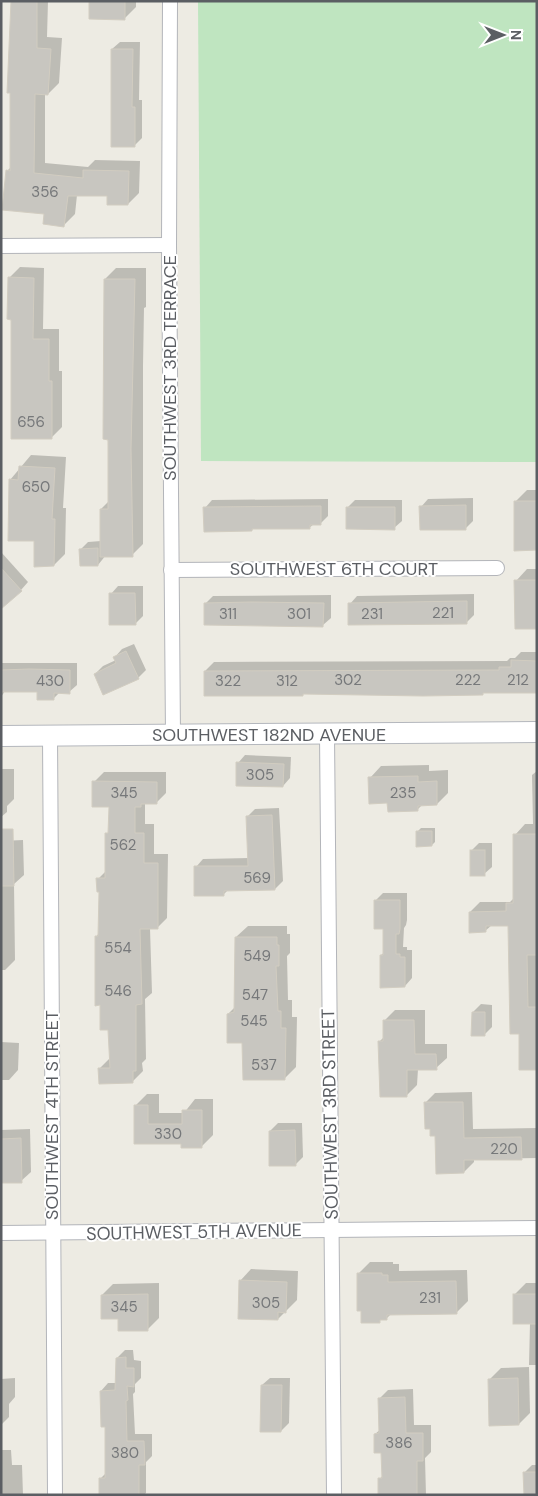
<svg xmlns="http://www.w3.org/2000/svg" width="538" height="1496" viewBox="0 0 538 1496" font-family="'DM Sans',sans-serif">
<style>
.green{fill:#bfe5c0}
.shadow{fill:#0003}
.building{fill:#c8c6c0;stroke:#d2cdc1}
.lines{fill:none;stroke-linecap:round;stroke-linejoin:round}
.street-casing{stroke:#b3b5ba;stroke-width:16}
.secondary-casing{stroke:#b4b7bd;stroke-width:22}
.street{stroke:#fff;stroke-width:14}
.secondary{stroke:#fff;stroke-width:20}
.labels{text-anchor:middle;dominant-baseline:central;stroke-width:4;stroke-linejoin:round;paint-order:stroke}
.number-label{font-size:15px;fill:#76787a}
.street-label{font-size:18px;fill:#5b5e63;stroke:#fff}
</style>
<rect width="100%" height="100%" fill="#edebe3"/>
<polygon class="green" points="198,1 537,1 537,462 201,461"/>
<g class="shadow">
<polygon points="12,1 48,1 47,37 62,38 59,83 48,94 45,94 45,163 88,167 95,160 140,161 139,193 128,204 108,195 77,195 75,214 64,225 45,213 7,171 11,167"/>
<polygon points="90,1 136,1 136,7 125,18"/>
<polygon points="120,42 140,42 139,100 142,100 142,138 134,146 112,49"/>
<polygon points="20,267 44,268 43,329 59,329 59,371 62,371 62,427 51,438 9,278"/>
<polygon points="116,268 146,268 146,307 144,308 143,366 143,544 132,555 106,555 98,565 81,549 88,542 101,541 101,509 109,501 105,279"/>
<polygon points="31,455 66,457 63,508 66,508 65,554 54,565 35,540 10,480"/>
<polygon points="527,490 537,490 537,549 515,502"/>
<polygon points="473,498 473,521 466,528 421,507 428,499"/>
<polygon points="328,499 328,516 320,524 314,524 309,528 254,528 252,530 205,508 212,500"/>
<polygon points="355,500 402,500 402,521 394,528 347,508"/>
<polygon points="1,552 28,582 21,590 1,600"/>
<polygon points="527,569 537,569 537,628 516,581"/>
<polygon points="118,586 143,586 143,616 135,624 111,594"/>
<polygon points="474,594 474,615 466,623 350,604 357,596"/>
<polygon points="331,595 331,618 323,625 205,604 213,596"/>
<polygon points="134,644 146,670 138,678 95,674 103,666 116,660 115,657 122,649"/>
<polygon points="521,652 537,652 537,692 485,692 482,694 304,693 303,695 205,671 214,662 507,661 510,658 515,658"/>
<polygon points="1,663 77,663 77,685 69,692 60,692 53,699 39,691 5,691 1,697"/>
<polygon points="245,755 291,757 290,778 283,786 238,763"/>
<polygon points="429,765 429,771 448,770 448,793 437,804 422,805 417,810 388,802 370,778 381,766"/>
<polygon points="1,769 14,769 14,799 7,806 7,812 1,817"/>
<polygon points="537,771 537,1069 520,1033 509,925 492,925 485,931 470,912 480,902 510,902 515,897 515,835 525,824 533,824 532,775"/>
<polygon points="104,772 166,772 166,793 156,803 145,803 145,824 154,824 154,854 168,854 167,918 157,928 150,928 152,993 145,999 146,1059 142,1063 143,1071 133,1081 100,1068 110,1058 110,1029 101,1004 96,937 99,933 100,891 98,879 107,870 107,834 110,831 111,806 94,782"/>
<polygon points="279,808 283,881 275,889 229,889 223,895 196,867 203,859 249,858 247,817 255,809"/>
<polygon points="421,828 435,828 435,842 432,845 417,832"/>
<polygon points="23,840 24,875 14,884 15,960 5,970 1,970 1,841"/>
<polygon points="479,843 492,843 492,867 484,874 471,851"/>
<polygon points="383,893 407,893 407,920 406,925 404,928 403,947 407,947 407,950 412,950 412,978 405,986 381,955 385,952 384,928 375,901"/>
<polygon points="248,926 287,926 287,934 290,934 290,953 287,956 288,1000 292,1000 292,1017 297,1017 296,1067 285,1078 243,1042 228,1014 235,1007 236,937"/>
<polygon points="481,1004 492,1005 492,1027 484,1035 473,1012"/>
<polygon points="395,1010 425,1010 425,1044 447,1044 447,1058 436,1068 418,1069 417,1085 406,1096 380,1041 384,1037 384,1021"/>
<polygon points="1,1042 19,1043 18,1070 9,1080 1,1080"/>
<polygon points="472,1092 473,1129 537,1128 537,1158 474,1159 474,1162 464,1172 431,1128 425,1103 435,1093"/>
<polygon points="147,1094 159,1094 159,1113 184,1113 195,1099 213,1099 213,1135 202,1146 182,1142 136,1142 135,1106"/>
<polygon points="278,1123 302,1123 303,1157 295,1165 270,1131"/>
<polygon points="30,1129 31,1172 21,1181 1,1182 1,1130"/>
<polygon points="370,1262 393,1262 393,1264 399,1264 399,1271 467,1270 468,1301 456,1313 391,1314 386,1319 382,1319 379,1321 358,1274"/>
<polygon points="251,1269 298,1271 297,1300 278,1319 240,1281"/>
<polygon points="159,1283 159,1318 148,1329 119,1318 102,1295 113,1284"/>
<polygon points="526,1283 537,1283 537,1365 529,1365 530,1323 514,1295"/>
<polygon points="125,1350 133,1350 134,1360 141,1361 141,1378 135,1384 135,1392 133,1394 135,1434 152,1434 152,1456 146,1462 146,1493 144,1495 100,1495 100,1479 107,1472 106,1426 101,1391 108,1383 116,1383 117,1358"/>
<polygon points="529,1367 530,1413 519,1424 490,1379 501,1368"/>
<polygon points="15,1378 15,1397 9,1404 9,1417 1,1425 1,1379"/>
<polygon points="270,1378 290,1378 289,1423 281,1431 262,1385"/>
<polygon points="413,1389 414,1425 431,1425 431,1452 425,1458 426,1495 380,1495 380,1479 383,1475 382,1452 375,1434 381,1429 380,1398 388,1390"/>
<polygon points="1,1450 11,1450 12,1465 22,1465 23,1495 1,1495"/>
<polygon points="532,1465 537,1465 537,1495 525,1472"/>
</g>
<g class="building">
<polygon points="11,1 37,1 37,48 51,49 48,95 35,94 34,173 83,178 83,170 129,171 128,205 107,205 107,196 68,196 64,227 43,224 44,214 2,210 6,170 10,171 10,93 7,93"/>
<polygon points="89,1 125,1 125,20 89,19"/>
<polygon points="111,49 133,49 132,107 135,107 135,147 111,147"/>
<polygon points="8,277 34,278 33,339 49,339 49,381 52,381 52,439 11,439 11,320 7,319"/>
<polygon points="104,279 135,279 131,449 133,557 100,557 100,509 108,509 108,440 103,439"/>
<polygon points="19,466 55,468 52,519 55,519 54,566 34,567 34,541 8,541 9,479 18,480"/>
<polygon points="514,501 537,501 537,550 514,551"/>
<polygon points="466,505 466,530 420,530 419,506"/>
<polygon points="321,506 321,525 310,525 310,529 252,529 252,531 204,532 203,507"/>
<polygon points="346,507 395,507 395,530 346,529"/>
<polygon points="98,548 98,566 80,566 79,549"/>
<polygon points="1,568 22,591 1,609"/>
<polygon points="514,580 537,580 537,629 515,629"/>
<polygon points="109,593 135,593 136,625 109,625"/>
<polygon points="467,601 467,624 348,625 348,603"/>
<polygon points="251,602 324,603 323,627 204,625 204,603"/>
<polygon points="126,651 139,679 103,695 94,674 116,663 113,657"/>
<polygon points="511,660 537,661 537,693 483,693 483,695 423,696 303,694 303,696 204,696 204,671 499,670 499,667 511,667"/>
<polygon points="29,669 70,670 70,694 54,693 54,700 37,700 37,692 1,692 1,670"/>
<polygon points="236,762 284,764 283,787 236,786"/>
<polygon points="418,776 418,782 437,781 437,805 418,806 418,811 388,812 387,803 369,804 368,777"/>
<polygon points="92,781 157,782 157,804 141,804 141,807 135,807 135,833 144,833 144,863 158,863 158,929 140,929 142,1004 136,1005 136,1071 133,1071 133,1083 99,1084 98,1068 110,1068 108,1030 100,1030 100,1005 95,1006 95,936 98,936 99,892 97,892 96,878 105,878 105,833 108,833 109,807 92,807"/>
<polygon points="272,815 275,890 224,891 224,896 194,896 194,866 248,866 246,816"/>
<polygon points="1,829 13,829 14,886 1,886"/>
<polygon points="416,831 432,831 432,846 416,847"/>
<polygon points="513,834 537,834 537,955 527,955 528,1007 537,1007 537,1070 519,1070 519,1034 510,1034 508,926 486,926 486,932 469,933 469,912 506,911 506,903 513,903"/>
<rect x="470" y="850" width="15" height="26"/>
<polygon points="374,900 400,900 400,929 399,934 396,934 396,954 400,954 400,957 405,957 405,987 380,988 380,955 383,955 383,929 374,929"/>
<polygon points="235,937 277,937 277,945 279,945 279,966 276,966 278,1011 281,1011 281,1028 286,1028 285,1080 243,1080 242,1043 227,1043 227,1014 234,1012"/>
<polygon points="472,1012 485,1012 485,1036 471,1036"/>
<polygon points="383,1020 414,1020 415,1054 436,1054 437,1070 407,1070 407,1097 380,1097 378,1041 383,1041"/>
<polygon points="424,1102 463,1102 464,1138 521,1137 522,1160 464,1160 464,1173 436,1174 435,1136 430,1136 430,1129 425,1129"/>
<polygon points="134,1105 148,1105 148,1124 182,1124 182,1110 202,1110 202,1148 181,1148 181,1144 134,1144"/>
<polygon points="295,1130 296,1166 269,1166 269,1131"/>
<polygon points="21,1138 22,1183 1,1183 1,1139"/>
<polygon points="357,1273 382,1273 382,1275 388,1275 388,1282 456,1281 457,1314 387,1315 387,1320 380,1320 380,1323 361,1323 361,1311 357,1311"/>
<polygon points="239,1280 287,1282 286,1313 278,1312 278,1320 238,1319"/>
<polygon points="148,1294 148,1331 118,1331 118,1319 101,1319 101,1295"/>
<rect x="513" y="1294" width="24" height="30"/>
<polygon points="126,1357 126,1368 134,1368 134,1387 127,1386 128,1400 126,1401 127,1441 144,1441 145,1465 139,1465 139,1495 99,1495 99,1478 105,1478 105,1427 101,1427 100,1391 115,1390 116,1358"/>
<polygon points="518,1378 519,1425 489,1426 488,1379"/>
<polygon points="261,1385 282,1385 281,1432 260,1432"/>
<polygon points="405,1397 406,1433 423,1433 423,1461 417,1461 417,1495 378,1495 378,1478 382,1478 381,1453 374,1453 374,1434 379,1433 378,1398"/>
<polygon points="523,1472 537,1472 537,1495 524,1495"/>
</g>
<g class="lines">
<g class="street-casing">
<g id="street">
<polyline points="170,1 169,245 173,735"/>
<polyline points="1,246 169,245"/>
<polyline points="171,570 497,568"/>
<polyline points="327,734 334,1495"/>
<polyline points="50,736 55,1495"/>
<polyline points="1,1233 537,1228"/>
</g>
</g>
<g class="secondary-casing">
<polyline id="secondary" points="1,736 537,732"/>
</g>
<use href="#street" class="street"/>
<use href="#secondary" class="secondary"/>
</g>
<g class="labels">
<g class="number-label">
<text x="45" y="192">356</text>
<text x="31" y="422">656</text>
<text x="36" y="487">650</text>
<text x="443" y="613">221</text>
<text x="228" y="614">311</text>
<text x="299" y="614">301</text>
<text x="372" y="614">231</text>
<text x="348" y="680">302</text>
<text x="468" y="680">222</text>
<text x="518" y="680">212</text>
<text x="50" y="681">430</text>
<text x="228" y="681">322</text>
<text x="287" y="681">312</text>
<text x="260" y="775">305</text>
<text x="124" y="793">345</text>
<text x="403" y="793">235</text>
<text x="123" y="845">562</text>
<text x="257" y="878">569</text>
<text x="118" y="948">554</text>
<text x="257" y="956">549</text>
<text x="118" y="991">546</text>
<text x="255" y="995">547</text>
<text x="254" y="1021">545</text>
<text x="264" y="1065">537</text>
<text x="168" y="1134">330</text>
<text x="504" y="1149">220</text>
<text x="430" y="1298">231</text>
<text x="266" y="1303">305</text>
<text x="124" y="1307">345</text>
<text x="399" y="1443">386</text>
<text x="125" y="1453">380</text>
</g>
<g class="street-label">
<text transform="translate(170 368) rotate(-90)">SOUTHWEST 3RD TERRACE</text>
<text x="334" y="569">SOUTHWEST 6TH COURT</text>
<text x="269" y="735">SOUTHWEST 182ND AVENUE</text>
<text transform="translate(330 1114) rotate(-91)">SOUTHWEST 3RD STREET</text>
<text transform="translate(52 1115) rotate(-90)">SOUTHWEST 4TH STREET</text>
<text transform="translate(194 1232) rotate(-1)">SOUTHWEST 5TH AVENUE</text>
</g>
</g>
<rect width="538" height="1496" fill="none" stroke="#5b5e63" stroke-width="5"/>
<g transform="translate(503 35) rotate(90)" stroke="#ffffff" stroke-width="4" paint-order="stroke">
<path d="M0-4L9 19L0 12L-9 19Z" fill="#5b5e63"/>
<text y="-8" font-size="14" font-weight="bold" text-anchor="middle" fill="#5b5e63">N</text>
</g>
</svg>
